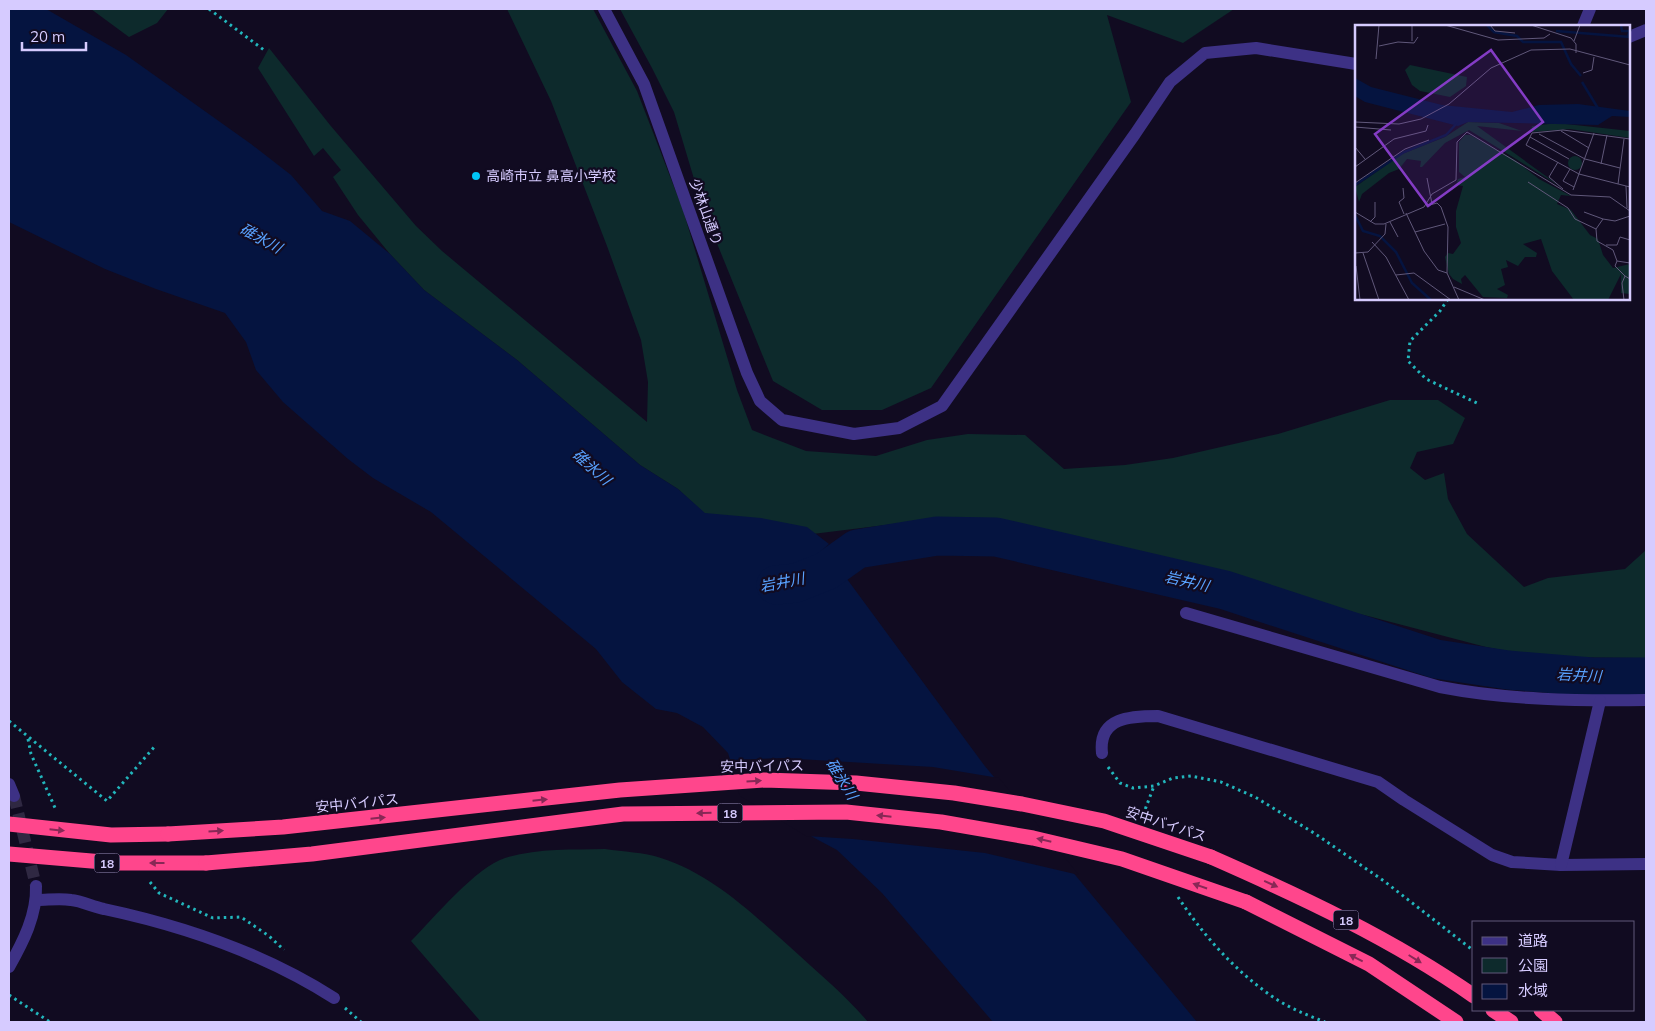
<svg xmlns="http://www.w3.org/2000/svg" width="1655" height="1031" viewBox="0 0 1655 1031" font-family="Mulish,'Noto Sans JP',sans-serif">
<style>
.green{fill:#0d2a2c}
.water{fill:#051440}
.pier{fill:#110b21}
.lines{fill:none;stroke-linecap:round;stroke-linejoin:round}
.river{stroke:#051440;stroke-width:39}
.minor-tunnel{stroke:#2f2842;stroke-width:12;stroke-dasharray:12 6;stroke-linecap:butt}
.path{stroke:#22b6bc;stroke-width:3;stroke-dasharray:2.5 4;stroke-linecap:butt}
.minor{stroke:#3d3185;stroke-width:12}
.highway{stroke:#ff468c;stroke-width:15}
.highway-bridge{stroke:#ff468c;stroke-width:15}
.oneway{fill:#882856}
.poi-dot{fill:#00c5f6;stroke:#110b21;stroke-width:2}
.labels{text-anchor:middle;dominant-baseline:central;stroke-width:4.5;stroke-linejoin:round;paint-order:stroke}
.shield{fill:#110b21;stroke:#9b91bc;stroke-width:1}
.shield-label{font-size:12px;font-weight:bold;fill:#d6cbff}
.poi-label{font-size:14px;fill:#d6cbff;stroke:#110b21;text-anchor:start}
.street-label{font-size:14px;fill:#d6cbff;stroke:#110b21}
.water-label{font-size:15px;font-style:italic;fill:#59a2ff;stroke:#110b21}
.inset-river{fill:none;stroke:#051440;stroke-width:2.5}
.inset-road{fill:none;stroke:#60587a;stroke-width:1}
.view{fill:#843cc5;fill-opacity:0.15;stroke:#843cc5;stroke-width:2.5}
.inset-edge{fill:none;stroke:#d6cbff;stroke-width:2.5}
</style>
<rect width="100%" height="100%" fill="#110b21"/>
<g class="green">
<polygon points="91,9 168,9 157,23 129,37"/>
<polygon points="507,9 593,9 637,91 683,210 737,390 752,430 806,451 876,456 927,440 968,434 1025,435 1064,469 1125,465 1173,458 1278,434 1390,400 1438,400 1465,418 1453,444 1417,452 1410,468 1425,480 1444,473 1448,499 1467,534 1524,587 1548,578 1625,569 1646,550 1646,658 1539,657 1486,647 1368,616 1168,570 1022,530 910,522 788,537 705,514 678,489 640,465 517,360 424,290 390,254 358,215 333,177 341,170 323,148 314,156 258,68 269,48 330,125 416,226 442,251 647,422 648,382 641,340 607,246 551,101"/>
<polygon points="620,9 1234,9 1183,43 1107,15 1131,102 931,388 882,410 822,410 773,381 703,209 674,112 652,68"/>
<path d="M605,849c18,3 39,3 56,9 54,17 97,61 139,98 23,21 48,42 68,66h-387l-70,-81c23,-23 65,-74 94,-83 32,-10 67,-8 100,-9z"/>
</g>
<polygon class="water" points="9,9 46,9 126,55 251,144 291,175 322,211 350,221 390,254 424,290 517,360 640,465 678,489 705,513 761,518 807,527 829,544 811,560 826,571 847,579 984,765 1197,1022 993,1022 882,893 837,850 792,826 741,795 728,753 703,727 677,713 656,709 622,682 596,649 431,512 373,478 348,459 283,402 256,370 246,342 225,313 156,289 105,269 9,222"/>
<polygon class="pier" points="782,758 933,767 999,778 1079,875 985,853 853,839 806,836 740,796 727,760"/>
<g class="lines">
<polyline class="river" points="776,585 796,583 826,571 857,549 937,536 996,537 1225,590 1436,659 1508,670 1592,677 1646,677"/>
<polyline class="minor-tunnel" points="14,796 36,886"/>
<g class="path">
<polyline points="209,9 264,50"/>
<polyline points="1448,299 1440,311 1410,341 1408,361 1426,379 1479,404"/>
<polyline points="9,721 107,801 156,745"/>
<polyline points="28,739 31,754 56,810"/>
<polyline points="1108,767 1120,783 1133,788 1154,786 1173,778 1191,776 1221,782 1255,797 1314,833 1384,881 1474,951"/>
<polyline points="1143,815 1154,786"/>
<polyline points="150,882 159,893 213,918 241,917 269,936 284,950"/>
<path d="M1178,897c25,38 57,74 95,100 16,11 34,18 52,25"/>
<polyline points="9,995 50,1022"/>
<polyline points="345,1008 361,1022"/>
</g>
<g class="minor">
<polyline points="604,9 644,84 747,373 760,401 782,420 854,434 899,428 942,406 1135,134 1170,82 1205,53 1256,48 1356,64"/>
<polyline points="1583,26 1590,9"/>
<polyline points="1629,37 1646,30"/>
<path d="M1186,613l254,74c67,13 138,14 206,13"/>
<path d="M1102,753c-4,-36 29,-37 56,-37l220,66 26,18 88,55 20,7 49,3 85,-1"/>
<polyline points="9,784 14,796"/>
<polyline points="1561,865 1600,701"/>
<path d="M37,900c11,0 23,-2 34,0 11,1 22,7 33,9 80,17 161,45 230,89"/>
<path d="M9,967c14,-25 28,-52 27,-81"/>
</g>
<g class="highway">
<polyline points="9,824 111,835 168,834"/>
<polyline points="9,854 115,863 206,863"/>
<path d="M1211,857c91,40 181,82 263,139"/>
<polyline points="1246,902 1369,964 1456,1022"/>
<polyline points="1493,1010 1511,1022"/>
<polyline points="1541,1010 1555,1022"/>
</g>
<g class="highway-bridge">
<polyline points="168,834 283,827 620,790 764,780 856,783 954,793 1022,804 1104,821 1211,857"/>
<polyline points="206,863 312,854 623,814 846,812 941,822 1033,838 1122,859 1246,902"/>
</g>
</g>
<defs><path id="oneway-solid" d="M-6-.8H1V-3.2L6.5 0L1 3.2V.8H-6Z" transform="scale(1.25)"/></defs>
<g class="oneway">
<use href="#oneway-solid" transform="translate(754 781) rotate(-4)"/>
<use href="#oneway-solid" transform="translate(540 800) rotate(-6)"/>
<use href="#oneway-solid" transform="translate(704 813) rotate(179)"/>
<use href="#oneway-solid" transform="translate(884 816) rotate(-174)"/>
<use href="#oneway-solid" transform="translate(378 818) rotate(-6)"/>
<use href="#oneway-solid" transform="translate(57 830) rotate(6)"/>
<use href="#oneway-solid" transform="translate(216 831) rotate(-3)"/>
<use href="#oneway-solid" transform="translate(1044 840) rotate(-167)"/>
<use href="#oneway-solid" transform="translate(157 863) rotate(180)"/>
<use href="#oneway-solid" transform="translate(1271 884) rotate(24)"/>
<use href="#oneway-solid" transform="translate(1200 886) rotate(-161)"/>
<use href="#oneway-solid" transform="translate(1356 958) rotate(-153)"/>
<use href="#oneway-solid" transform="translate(1415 959) rotate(32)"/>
</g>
<circle class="poi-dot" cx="476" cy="176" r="5"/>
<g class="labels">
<g class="shield">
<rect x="717.5" y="803.5" width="25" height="19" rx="4"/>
<rect x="94.5" y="853.5" width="25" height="19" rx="4"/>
<rect x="1333.5" y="910.5" width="25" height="19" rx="4"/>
</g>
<g class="shield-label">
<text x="730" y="813">18</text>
<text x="107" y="863">18</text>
<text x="1346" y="920">18</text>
</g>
<g class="poi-label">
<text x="486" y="176">高崎市立 鼻高小学校</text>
</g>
<g class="street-label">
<text transform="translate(706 212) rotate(70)">少林山通り</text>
<text transform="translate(762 766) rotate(-1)">安中バイパス</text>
<text transform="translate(357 803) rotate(-6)">安中バイパス</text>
<text transform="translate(1166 824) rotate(18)">安中バイパス</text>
</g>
<g class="water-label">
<text transform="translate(261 238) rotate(29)">碓氷川</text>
<text transform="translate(592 467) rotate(42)">碓氷川</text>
<text transform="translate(1187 581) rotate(13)">岩井川</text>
<text transform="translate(782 582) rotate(-11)">岩井川</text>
<text transform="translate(1579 675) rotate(3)">岩井川</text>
<text transform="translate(842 779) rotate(58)">碓氷川</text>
</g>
</g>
<g transform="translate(1355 25)">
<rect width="275" height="275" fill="#110b21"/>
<path d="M55,40l57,12 -1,9 -16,11 -30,-6 -8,-6 -7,-15zM113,97l31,1 23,8 -45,-5 84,61 -92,-57 -24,13 -23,24h-2l1,-6 -14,-2 -8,10 -10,4 -27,21 -3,8 -4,-15 47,-33 43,-17zM202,98l73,8v7l-60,-9 -39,3 1,-6zM110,110h5l45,25 24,19 32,17 -10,-1 -4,9 14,6 19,25 8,4 5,16 10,13 17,-4v30l-9,-1v-19l-13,26h-34l-22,-29 -11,-32 -18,5 14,9 -1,4h-11l-7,9 -12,-6 2,7 -7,2 4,16 -8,4 11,6 -1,3 -24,-1 -18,-22 -4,4 1,5 -9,-5 -4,-5 -4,-17 3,-4 5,1 8,-11 -5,-16v-16l7,-25 -7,-1 2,-6 7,-2 -6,-5v-30zM213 138a7 7 0 1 1 14 0a7 7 0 1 1-14 0Z" fill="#0d2a2c"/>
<path d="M0,53l16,9 71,18 70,7 27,-7 39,-1 52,7v6l-18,-1 -14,9 -130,-3 -10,4 -93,-24 -10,-6z" fill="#051440"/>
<path class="inset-river" d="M132,0l7,7 23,4 6,6h38l10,22 10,12M266,0l1,6h8l-2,5M201,6l74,6M227,57l17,28M0,160l49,-33 42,-17 12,-13M0,190l8,16 17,5 16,16 16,31 19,17"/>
<path class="inset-road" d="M90,0l53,15 46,-2 6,-4M135,0l5,6 20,2M142,0h16M176,0l40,13 5,6v9M57,16v-16M219,16l6,-16M24,21l19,-4 16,1 4,-6M21,34l3,-34M228,48l9,-3 2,-13M0,97l44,2 22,-5 28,-15 42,-36 40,-18 39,-1 60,16M0,102l36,3M206,106l28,17M184,109l46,25 35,9M175,112l39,22M275,114l-67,-9 -31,3 -6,12 53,29 51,13M0,122l10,12M203,137l-9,15 14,12M246,139l6,-29M0,142l39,-28 32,-8 2,-6M215,144l-7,12 11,6M72,153l5,26M173,157l40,26 7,11 21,10M0,158l50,-34 24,-9M263,159l6,-45M271,161l1,22M48,163l1,10 -5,4 5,12M218,165l21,-57M71,181l11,-3 4,4 7,20 -1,46 12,27M0,187l20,12h9l40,-17 8,-13 24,-14 1,-38 10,-10 104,63 39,2 20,14M229,187l19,7M51,188l18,38 14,19 9,3M275,191l-15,5 -12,-2 -7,10 1,12 16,9 4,11 13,2M15,197l5,-5v-15M35,197l8,15M60,207l30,-8M17,217l14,15 23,43M251,220h11l3,-8 10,3M0,228l13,-1 17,-18 1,-10M8,228l16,47M262,236l-2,5 10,10M1,241l4,34M41,250l18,-2 37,27M99,262l31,13M132,275h45M269,275l-2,-17 3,-7 5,3"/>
<path class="view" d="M136,25l52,72 -115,84 -53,-72z"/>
<rect width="275" height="275" class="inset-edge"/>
</g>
<rect width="1655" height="1031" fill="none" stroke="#d6cbff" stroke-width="20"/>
<rect x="1472" y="921" width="162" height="90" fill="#110b21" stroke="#60587a"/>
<rect x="1482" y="937" width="25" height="8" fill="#3d3185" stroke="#60587a"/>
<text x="1518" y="946" font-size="15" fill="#d6cbff">道路</text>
<rect x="1482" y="958" width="25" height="15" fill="#0d2a2c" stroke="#60587a"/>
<text x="1518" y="971" font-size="15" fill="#d6cbff">公園</text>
<rect x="1482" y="984" width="25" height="15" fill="#051440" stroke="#60587a"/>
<text x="1518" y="996" font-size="15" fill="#d6cbff">水域</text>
<path d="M22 42v8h64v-8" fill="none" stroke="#d6cbff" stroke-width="2.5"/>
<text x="30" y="42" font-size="15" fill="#d6cbff" stroke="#110b21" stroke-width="4" paint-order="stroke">20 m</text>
</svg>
